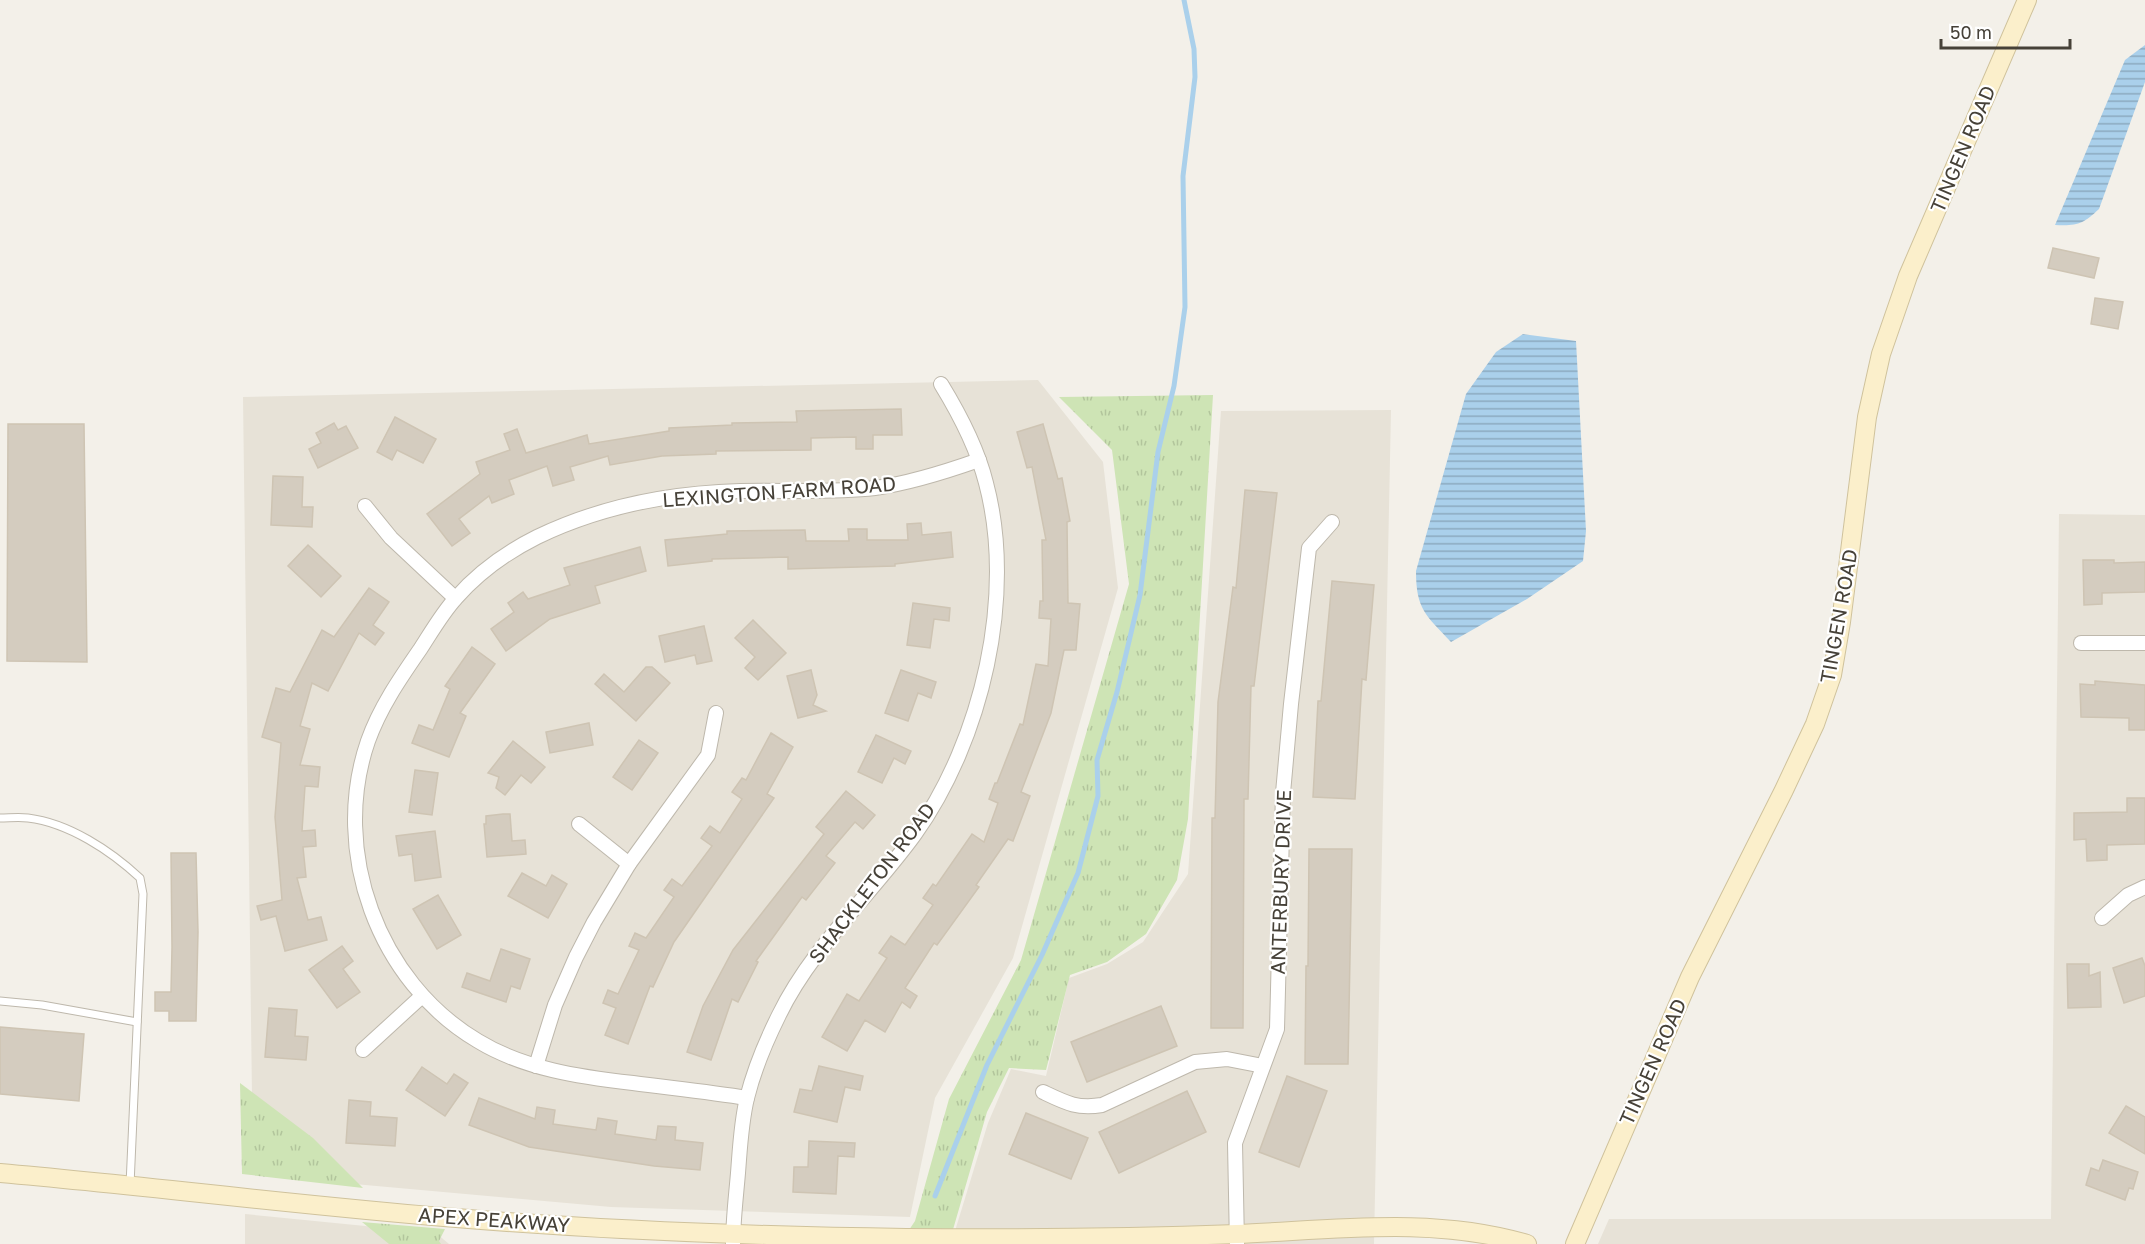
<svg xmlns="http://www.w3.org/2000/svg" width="2145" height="1244" font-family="'Golos Text',sans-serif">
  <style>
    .residential { fill: #e7e2d7 }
    .grass { fill: url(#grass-tufts) }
    .water { fill: url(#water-rules) }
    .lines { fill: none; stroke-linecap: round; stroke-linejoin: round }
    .stream { stroke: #aad0eb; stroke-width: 5 }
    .building { fill: #d4ccbf; stroke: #cec4b3; stroke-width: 1.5 }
    .lane-casing { stroke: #beb8ac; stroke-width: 9 }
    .street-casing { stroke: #beb8ac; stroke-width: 16 }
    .secondary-casing { stroke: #cfc29c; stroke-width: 20 }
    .lane { stroke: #fff; stroke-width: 7 }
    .street { stroke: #fff; stroke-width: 14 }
    .secondary { stroke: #fbefcb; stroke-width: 18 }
    .labels { text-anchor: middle; stroke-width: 4.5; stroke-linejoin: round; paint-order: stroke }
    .street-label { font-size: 20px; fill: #464138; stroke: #fff }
  </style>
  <defs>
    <pattern id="grass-tufts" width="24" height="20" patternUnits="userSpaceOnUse" patternTransform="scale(1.5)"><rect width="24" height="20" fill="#cee4b5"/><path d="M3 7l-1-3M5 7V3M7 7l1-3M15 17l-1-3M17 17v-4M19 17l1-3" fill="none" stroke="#b2c59c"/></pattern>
    <pattern id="water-rules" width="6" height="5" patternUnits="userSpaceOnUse" patternTransform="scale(1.5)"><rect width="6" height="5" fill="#aad0eb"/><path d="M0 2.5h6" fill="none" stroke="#8caabf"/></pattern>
  </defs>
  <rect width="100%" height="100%" fill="#f3f0e9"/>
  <g class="residential">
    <path d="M1038 380 1103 462 1118 588 1013 958 935 1098 910 1217 611 1207 253 1175 243 397Z"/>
    <path d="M1391 410 1374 1244H951L988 1123 1011 1069 1046 1076 1069 978 1107 964 1143 942 1188 874 1221 411Z"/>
    <path d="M2059 514 2145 515V1244H1598L1609 1219H2051Z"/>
    <path d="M245 1214 436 1233 449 1244H245Z"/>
  </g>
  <g class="grass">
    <path d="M1213 395 1188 819 1177 880 1146 934 1107 962 1070 975 1046 1070 1009 1068 987 1112 952 1233 909 1230 915 1221 949 1099 1021 960 1129 584 1112 450 1059 397Z"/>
    <path d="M240 1083 313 1138 363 1188 242 1174Z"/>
    <path d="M362 1222 445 1229 439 1241 441 1244H389Z"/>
  </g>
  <g class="water">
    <path d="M2145 45V82L2099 209C2083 224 2078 226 2055 225L2125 60Z"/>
    <path d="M1523 334 1576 341 1586 531 1583 561 1527 599 1451 642C1426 615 1416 610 1416 571L1466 394 1496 352Z"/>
  </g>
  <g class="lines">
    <path class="stream" d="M935 1196 987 1065 1042 955 1078 873 1098 796 1097 760 1117 692 1140 595 1158 452 1174 386 1185 307 1183 176 1195 77 1194 49 1184 0"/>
  </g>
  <g class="building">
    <path d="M2053 248 2099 258 2094 278 2048 268Z"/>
    <path d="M2095 298 2123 302 2118 329 2091 324Z"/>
    <path d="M901 409 902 435H873V449H856V437L811 438V450L716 451V454L662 456 610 465 608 456 570 467 574 480 553 486 547 466 509 480 514 494 492 503 489 496 459 519 470 533 452 546 427 514 480 474 476 462 510 450 504 434 517 429 526 453 587 435 589 444 669 431V428L732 425V423L797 422 796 411Z"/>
    <path d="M395 417 436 439 423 463 397 450 392 460 377 452Z"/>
    <path d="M334 423 338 430 346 426 358 448 318 468 309 449 321 443 316 433Z"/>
    <path d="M8 424H84L87 662 7 661Z"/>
    <path d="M1043 424 1058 479 1062 478 1070 521 1067 522 1068 603 1080 604 1076 650H1064L1051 713 1021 792 1030 796 1013 841 1008 839 976 885 979 887 937 945 934 943 905 988 917 996 910 1008 902 1002 885 1032 865 1020 847 1051 822 1037 847 994 859 1001 887 958 879 953 891 936 905 945 933 905 923 898 933 884 936 886 972 834 984 842 998 803 989 799 995 783H997L1020 724 1023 725 1036 664 1048 666 1051 619 1039 618 1040 601H1043L1042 540H1046L1032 467 1027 468 1017 432Z"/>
    <path d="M273 476 303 477 302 507H313L312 527 271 525Z"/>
    <path d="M1245 490 1277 493 1254 686H1251L1248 799H1244L1243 1028H1211L1212 818H1215L1218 702 1233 587 1236 588Z"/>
    <path d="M921 523 922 535 951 532 953 557 895 564V566L788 569V557L712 559V561L668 566 665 540 727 534V531L805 530 806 541H849L848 529H867V540H908L907 524Z"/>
    <path d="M308 545 341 576 321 597 288 566Z"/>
    <path d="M640 547 646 571 595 586 600 603 550 619 506 651 491 629 514 612 508 603 523 592 528 599 570 585 564 568Z"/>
    <path d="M2083 560H2114V563L2145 562V592L2102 593V604L2084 605Z"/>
    <path d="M1332 581 1374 585 1366 680 1362 679 1355 799 1313 797 1318 701H1321Z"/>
    <path d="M369 588 389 602 373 625 384 633 375 645 359 633 328 691 312 683 300 726 310 729 300 765 320 767 318 787 305 786 302 831 315 830 316 846 303 847 306 877 297 878 308 920 321 917 327 940 285 951 276 916 261 920 257 906 282 900 275 817 281 743 262 737 276 688 290 692 322 630 334 637Z"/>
    <path d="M913 603 950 608 949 621 934 619 930 648 907 645Z"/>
    <path d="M753 620 786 653 758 680 745 668 755 657 735 638Z"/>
    <path d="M704 626 712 661 697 664 695 655 665 662 659 636Z"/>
    <path d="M472 647 495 664 460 713 466 716 449 757 412 743 419 725 433 730 450 689 445 686Z"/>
    <path d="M646 667H652L670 683 636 721 595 684 604 674 624 692Z"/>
    <path d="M811 670 817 695 813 705 826 711 798 718 787 676Z"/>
    <path d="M901 670 936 682 931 698 918 693 908 721 885 713Z"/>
    <path d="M2095 681 2145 685V730H2129V718L2081 717 2080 684 2095 685Z"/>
    <path d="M589 723 593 745 550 753 546 732Z"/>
    <path d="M771 733 793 747 767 794 774 798 674 942 653 987 650 986 628 1044 605 1035 616 1008 603 1003 608 990 618 994 639 950 629 946 635 933 646 938 674 897 664 890 672 879 682 886 712 846 701 838 710 826 720 833 742 799 732 792 742 778 746 780Z"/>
    <path d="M876 735 911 751 905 764 894 758 882 783 858 772Z"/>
    <path d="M639 740 658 753 632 790 613 777Z"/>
    <path d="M513 741 545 767 531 783 521 775 505 795 496 788 499 777 488 773Z"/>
    <path d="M415 770 438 773 432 815 409 812Z"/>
    <path d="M846 791 875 815 863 829 855 822 826 856 835 863 806 900 802 897 756 961 758 962 738 1002 732 999 711 1060 687 1052 703 1006 733 950 824 834 816 827Z"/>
    <path d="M2127 798H2145V844L2107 845V860L2087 861 2086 839 2074 840V813L2127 812Z"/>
    <path d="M503 814H510L512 841 525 840 526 854 487 857 484 824H486V816Z"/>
    <path d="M435 831 441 877 415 881 412 854 399 856 396 836Z"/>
    <path d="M1309 849H1352L1348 1064H1305L1306 966H1308Z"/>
    <path d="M171 853H196L198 932 196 1021H169V1011H155V992H171L172 947Z"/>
    <path d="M522 873 546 886 552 875 567 884 548 918 508 896Z"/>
    <path d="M438 895 461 935 437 949 413 909Z"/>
    <path d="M342 946 353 961 343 969 360 992 337 1008 309 970Z"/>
    <path d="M501 949 530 959 520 989 511 986 506 1002 462 987 467 973 490 981Z"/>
    <path d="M2142 958 2145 966V996L2124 1003 2113 968Z"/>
    <path d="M2067 964H2089V976L2100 972 2101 1007 2068 1008Z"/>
    <path d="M1161 1006 1177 1046 1087 1082 1071 1042Z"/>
    <path d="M269 1008 297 1010 295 1036 308 1037 306 1060 265 1057Z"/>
    <path d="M0 1027 84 1034 79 1101 0 1094Z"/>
    <path d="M819 1066 863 1076 860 1090 845 1087 837 1122 794 1112 800 1089 812 1091Z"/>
    <path d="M422 1067 447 1084 454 1074 468 1083 445 1116 406 1090Z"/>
    <path d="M1287 1076 1327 1091 1299 1167 1259 1152Z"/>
    <path d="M1187 1091 1206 1132 1119 1173 1099 1132Z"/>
    <path d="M479 1098 535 1119 537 1107 555 1110 553 1124 596 1130 598 1118 617 1121 615 1134 656 1140 658 1126 676 1127 675 1140 703 1143 700 1170 654 1166 529 1147 469 1125Z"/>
    <path d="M349 1100 371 1102 370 1116 397 1118 395 1146 346 1143Z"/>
    <path d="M2126 1106 2145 1117V1154L2109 1133Z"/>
    <path d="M1026 1113 1088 1138 1071 1179 1009 1154Z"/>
    <path d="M809 1141 855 1143 854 1157 838 1156 836 1194 793 1192 794 1167H808Z"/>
    <path d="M2103 1160 2138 1172 2133 1189 2129 1188 2125 1200 2086 1185 2091 1168 2099 1171Z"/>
  </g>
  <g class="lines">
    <g class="lane-casing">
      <g id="lane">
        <path d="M0 818C9 818 19 817 28 818 69 823 111 851 140 878L143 894 130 1185"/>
        <path d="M0 1001 42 1005 137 1022"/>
      </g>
    </g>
    <g class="street-casing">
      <g id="street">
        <path d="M365 506 391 538 455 598"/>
        <path d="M2081 643H2145"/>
        <path d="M579 824 629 864"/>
        <path d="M2102 918 2128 895 2145 887"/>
        <path d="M363 1050 422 996"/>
        <path d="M536 1066 555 1005 576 957 594 922 629 864 708 755 716 713"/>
        <path d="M1043 1092C1066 1103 1077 1109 1102 1105L1195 1062 1227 1059 1263 1066"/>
        <path d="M747 1098C709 1092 671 1088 633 1083 580 1077 524 1069 478 1041 378 982 330 851 368 741 380 707 401 677 421 648 432 631 443 612 456 598 478 573 507 552 537 537 599 507 671 493 740 491 784 490 831 493 875 488 911 483 945 472 979 460"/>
        <path d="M733 1244C733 1220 736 1197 738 1173 740 1148 741 1123 747 1098 754 1070 766 1041 779 1015 812 947 871 895 915 834 982 740 1016 595 986 483 977 447 960 415 941 384"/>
        <path d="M1237 1244 1235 1143 1277 1029 1283 793 1291 704 1309 548 1332 522"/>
      </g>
    </g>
    <g class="secondary-casing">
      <g id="secondary">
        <path d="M0 1173C148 1186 296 1205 444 1217 597 1230 752 1236 906 1238 1016 1239 1126 1238 1237 1234 1333 1230 1433 1216 1527 1244"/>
        <path d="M1575 1244 1690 977 1784 790 1815 724 1832 675 1841 622 1867 417 1881 354 1908 276 2027 0"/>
      </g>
    </g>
    <use href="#lane" class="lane"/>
    <use href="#street" class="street"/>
    <use href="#secondary" class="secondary"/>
  </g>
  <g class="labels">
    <g class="street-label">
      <text transform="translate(1963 149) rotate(-67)" y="7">TINGEN ROAD</text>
      <text transform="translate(779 492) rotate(-4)" y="7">LEXINGTON FARM ROAD</text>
      <text transform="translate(1839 616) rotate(-80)" y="7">TINGEN ROAD</text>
      <text transform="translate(1281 882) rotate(-88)" y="7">ANTERBURY DRIVE</text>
      <text transform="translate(872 883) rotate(-53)" y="7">SHACKLETON ROAD</text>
      <text transform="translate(1653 1062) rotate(-66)" y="7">TINGEN ROAD</text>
      <text transform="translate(494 1220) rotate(4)" y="7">APEX PEAKWAY</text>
    </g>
  </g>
  <path d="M1941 39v9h129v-9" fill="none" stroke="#464138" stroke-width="3"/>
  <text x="1950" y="39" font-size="18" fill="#464138" stroke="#ffffff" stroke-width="4.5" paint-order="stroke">50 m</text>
</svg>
